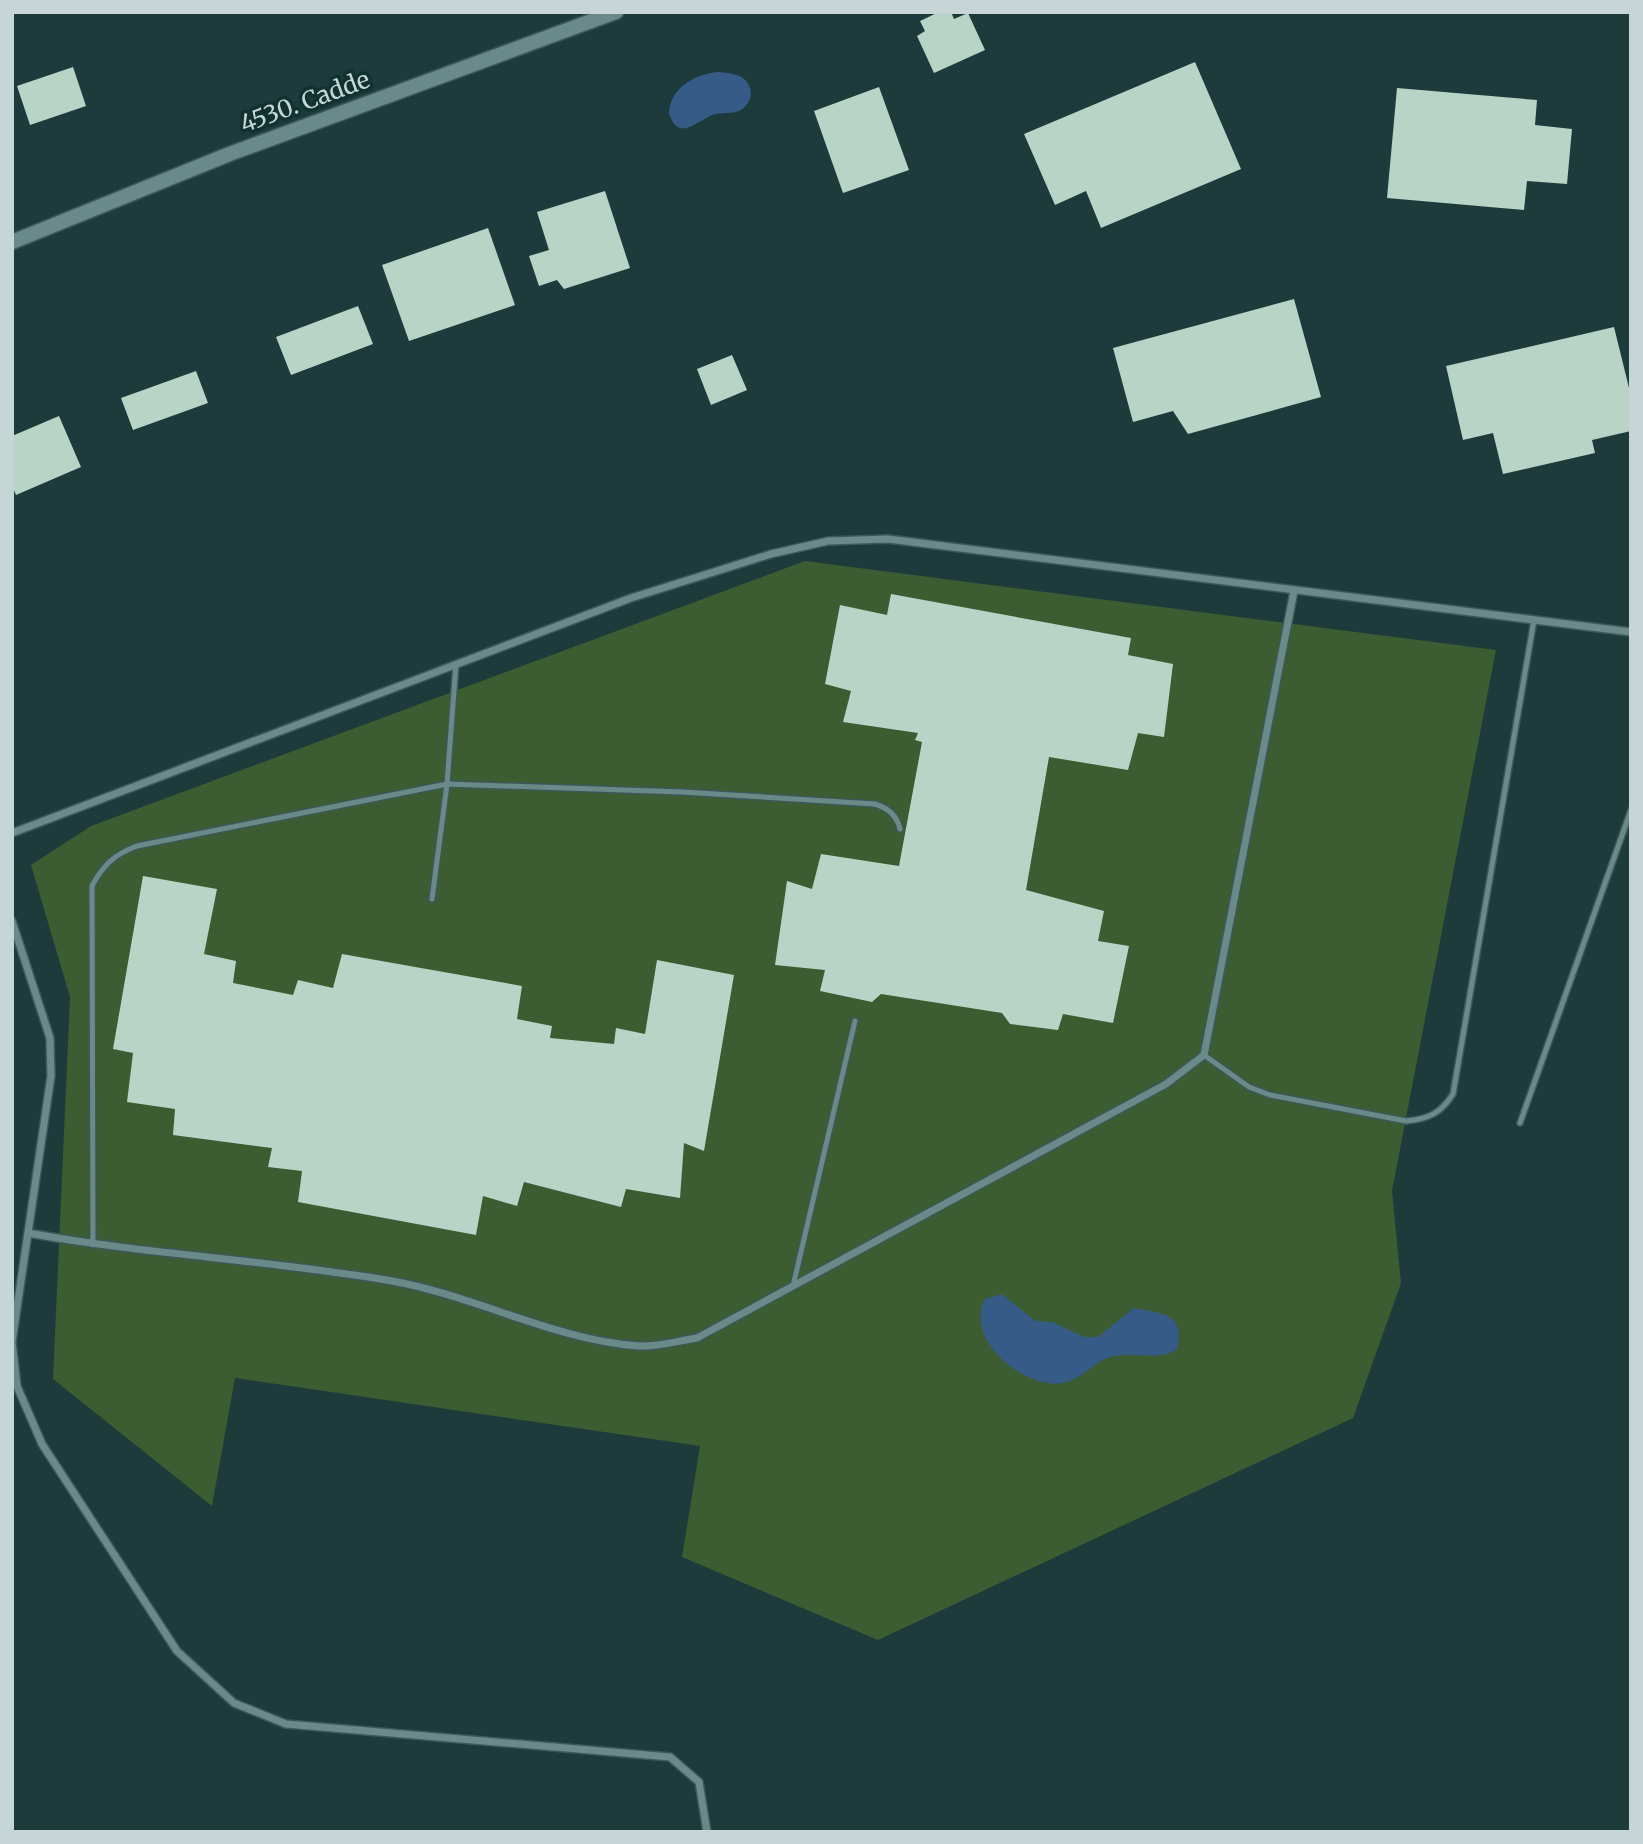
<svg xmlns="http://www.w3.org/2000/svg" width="1643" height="1844" font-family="Merriweather,serif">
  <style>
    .green { fill: #3c5c31 }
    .water { fill: #365b87 }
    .building { fill: #b7d4c7 }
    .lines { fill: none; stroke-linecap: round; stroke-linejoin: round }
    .lane-casing { stroke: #3e5858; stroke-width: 8 }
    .street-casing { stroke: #3e5858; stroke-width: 10 }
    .secondary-casing { stroke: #3e5858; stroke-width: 17 }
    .lane { stroke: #6a8a8a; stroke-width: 5 }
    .street { stroke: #6a8a8a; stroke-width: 7 }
    .secondary { stroke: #6a8a8a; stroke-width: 14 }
    .labels { text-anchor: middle; stroke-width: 7; stroke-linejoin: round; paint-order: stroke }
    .street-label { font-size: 24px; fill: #c6d6d6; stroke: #123131 }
  </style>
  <rect width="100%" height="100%" fill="#1d3b3b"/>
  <path class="green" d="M805 561 1496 650 1392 1191 1401 1283 1353 1418 878 1640 682 1557 700 1446 235 1378 212 1506 53 1379 70 997 31 865 91 826Z"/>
  <g class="water">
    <path d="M718 72C726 73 737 73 744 79 755 88 752 105 739 111 731 114 721 112 712 115 697 121 678 143 669 113 670 88 695 74 718 72Z"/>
    <path d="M1002 1294 1035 1321 1052 1322 1084 1337H1098L1134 1308C1163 1314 1185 1312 1177 1349 1161 1361 1135 1352 1114 1356 1094 1360 1083 1380 1062 1383 1024 1390 963 1338 985 1299Z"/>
  </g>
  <g class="building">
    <path d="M939 12H951L954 19 968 13 985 50 934 73 917 36 925 31 920 21Z"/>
    <path d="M1195 62 1241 169 1101 228 1086 191 1055 205 1024 134Z"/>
    <path d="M73 67 86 106 30 125 17 86Z"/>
    <path d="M879 87 909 170 843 193 814 111Z"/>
    <path d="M1397 88 1537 100 1535 125 1572 129 1567 184 1527 181 1524 210 1387 198Z"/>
    <path d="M605 191 630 268 564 289 557 280 539 286 529 256 549 250 537 212Z"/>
    <path d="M488 228 515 305 409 341 382 265Z"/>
    <path d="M1294 299 1321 397 1188 434 1173 411 1133 422 1113 348Z"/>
    <path d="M358 306 373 344 291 375 276 337Z"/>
    <path d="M1614 327 1631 396V431L1592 440 1595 453 1503 474 1493 433 1463 440 1446 366Z"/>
    <path d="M732 355 747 390 711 405 697 369Z"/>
    <path d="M196 371 208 403 133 430 121 398Z"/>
    <path d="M59 416 81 467 16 495 12 486V436Z"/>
    <path d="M891 594 1131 638 1128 655 1173 664 1164 737 1138 733 1128 770 1049 757 1026 890 1104 911 1098 941 1129 946 1113 1023 1063 1014 1058 1030 1010 1024 1002 1013 881 994 872 1002 820 991 825 970 775 965 787 881 812 889 821 854 899 866 922 742 915 740 918 733 843 722 851 691 825 684 840 605 887 615Z"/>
    <path d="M143 876 217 889 204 954 236 961 233 983 293 995 298 980 333 988 342 954 522 986 517 1019 552 1026 550 1038 614 1044 616 1028 645 1034 657 960 734 975 704 1151 684 1143 680 1198 626 1189 621 1207 524 1182 517 1206 483 1196 476 1235 298 1202 302 1171 268 1167 272 1148 173 1135 175 1109 127 1102 133 1053 113 1049Z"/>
  </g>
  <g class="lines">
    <g class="lane-casing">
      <g id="lane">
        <path d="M432 899 447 784 456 664"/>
        <path d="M1204 1055 1249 1087 1270 1095 1406 1121C1429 1119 1441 1113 1453 1094L1534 620"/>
        <path d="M1520 1123 1631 810"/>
        <path d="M93 1245 92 886C103 865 115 854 137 846L447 784 683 792 875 804C888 808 897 815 900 829"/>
        <path d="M793 1286 855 1021"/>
      </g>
    </g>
    <g class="street-casing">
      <g id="street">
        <path d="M12 833 631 598 771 554 828 541 888 539 1631 632"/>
        <path d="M12 921 50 1038 51 1076 12 1342 17 1386 42 1444 177 1651 234 1703 286 1724 670 1757 699 1782 707 1832"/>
        <path d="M28 1233C149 1255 272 1260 392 1281 476 1296 554 1340 639 1346 657 1347 678 1341 697 1338L1166 1084 1204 1055 1294 591"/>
      </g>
    </g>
    <g class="secondary-casing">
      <path id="secondary" d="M12 242 232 153 616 12"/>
    </g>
    <use href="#lane" class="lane"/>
    <use href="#street" class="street"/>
    <use href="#secondary" class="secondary"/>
  </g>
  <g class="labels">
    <g class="street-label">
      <text transform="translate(305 102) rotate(-20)" y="8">4530. Cadde</text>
    </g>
  </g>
  <rect width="1643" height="1844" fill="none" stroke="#c6d6d6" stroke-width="28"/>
</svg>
